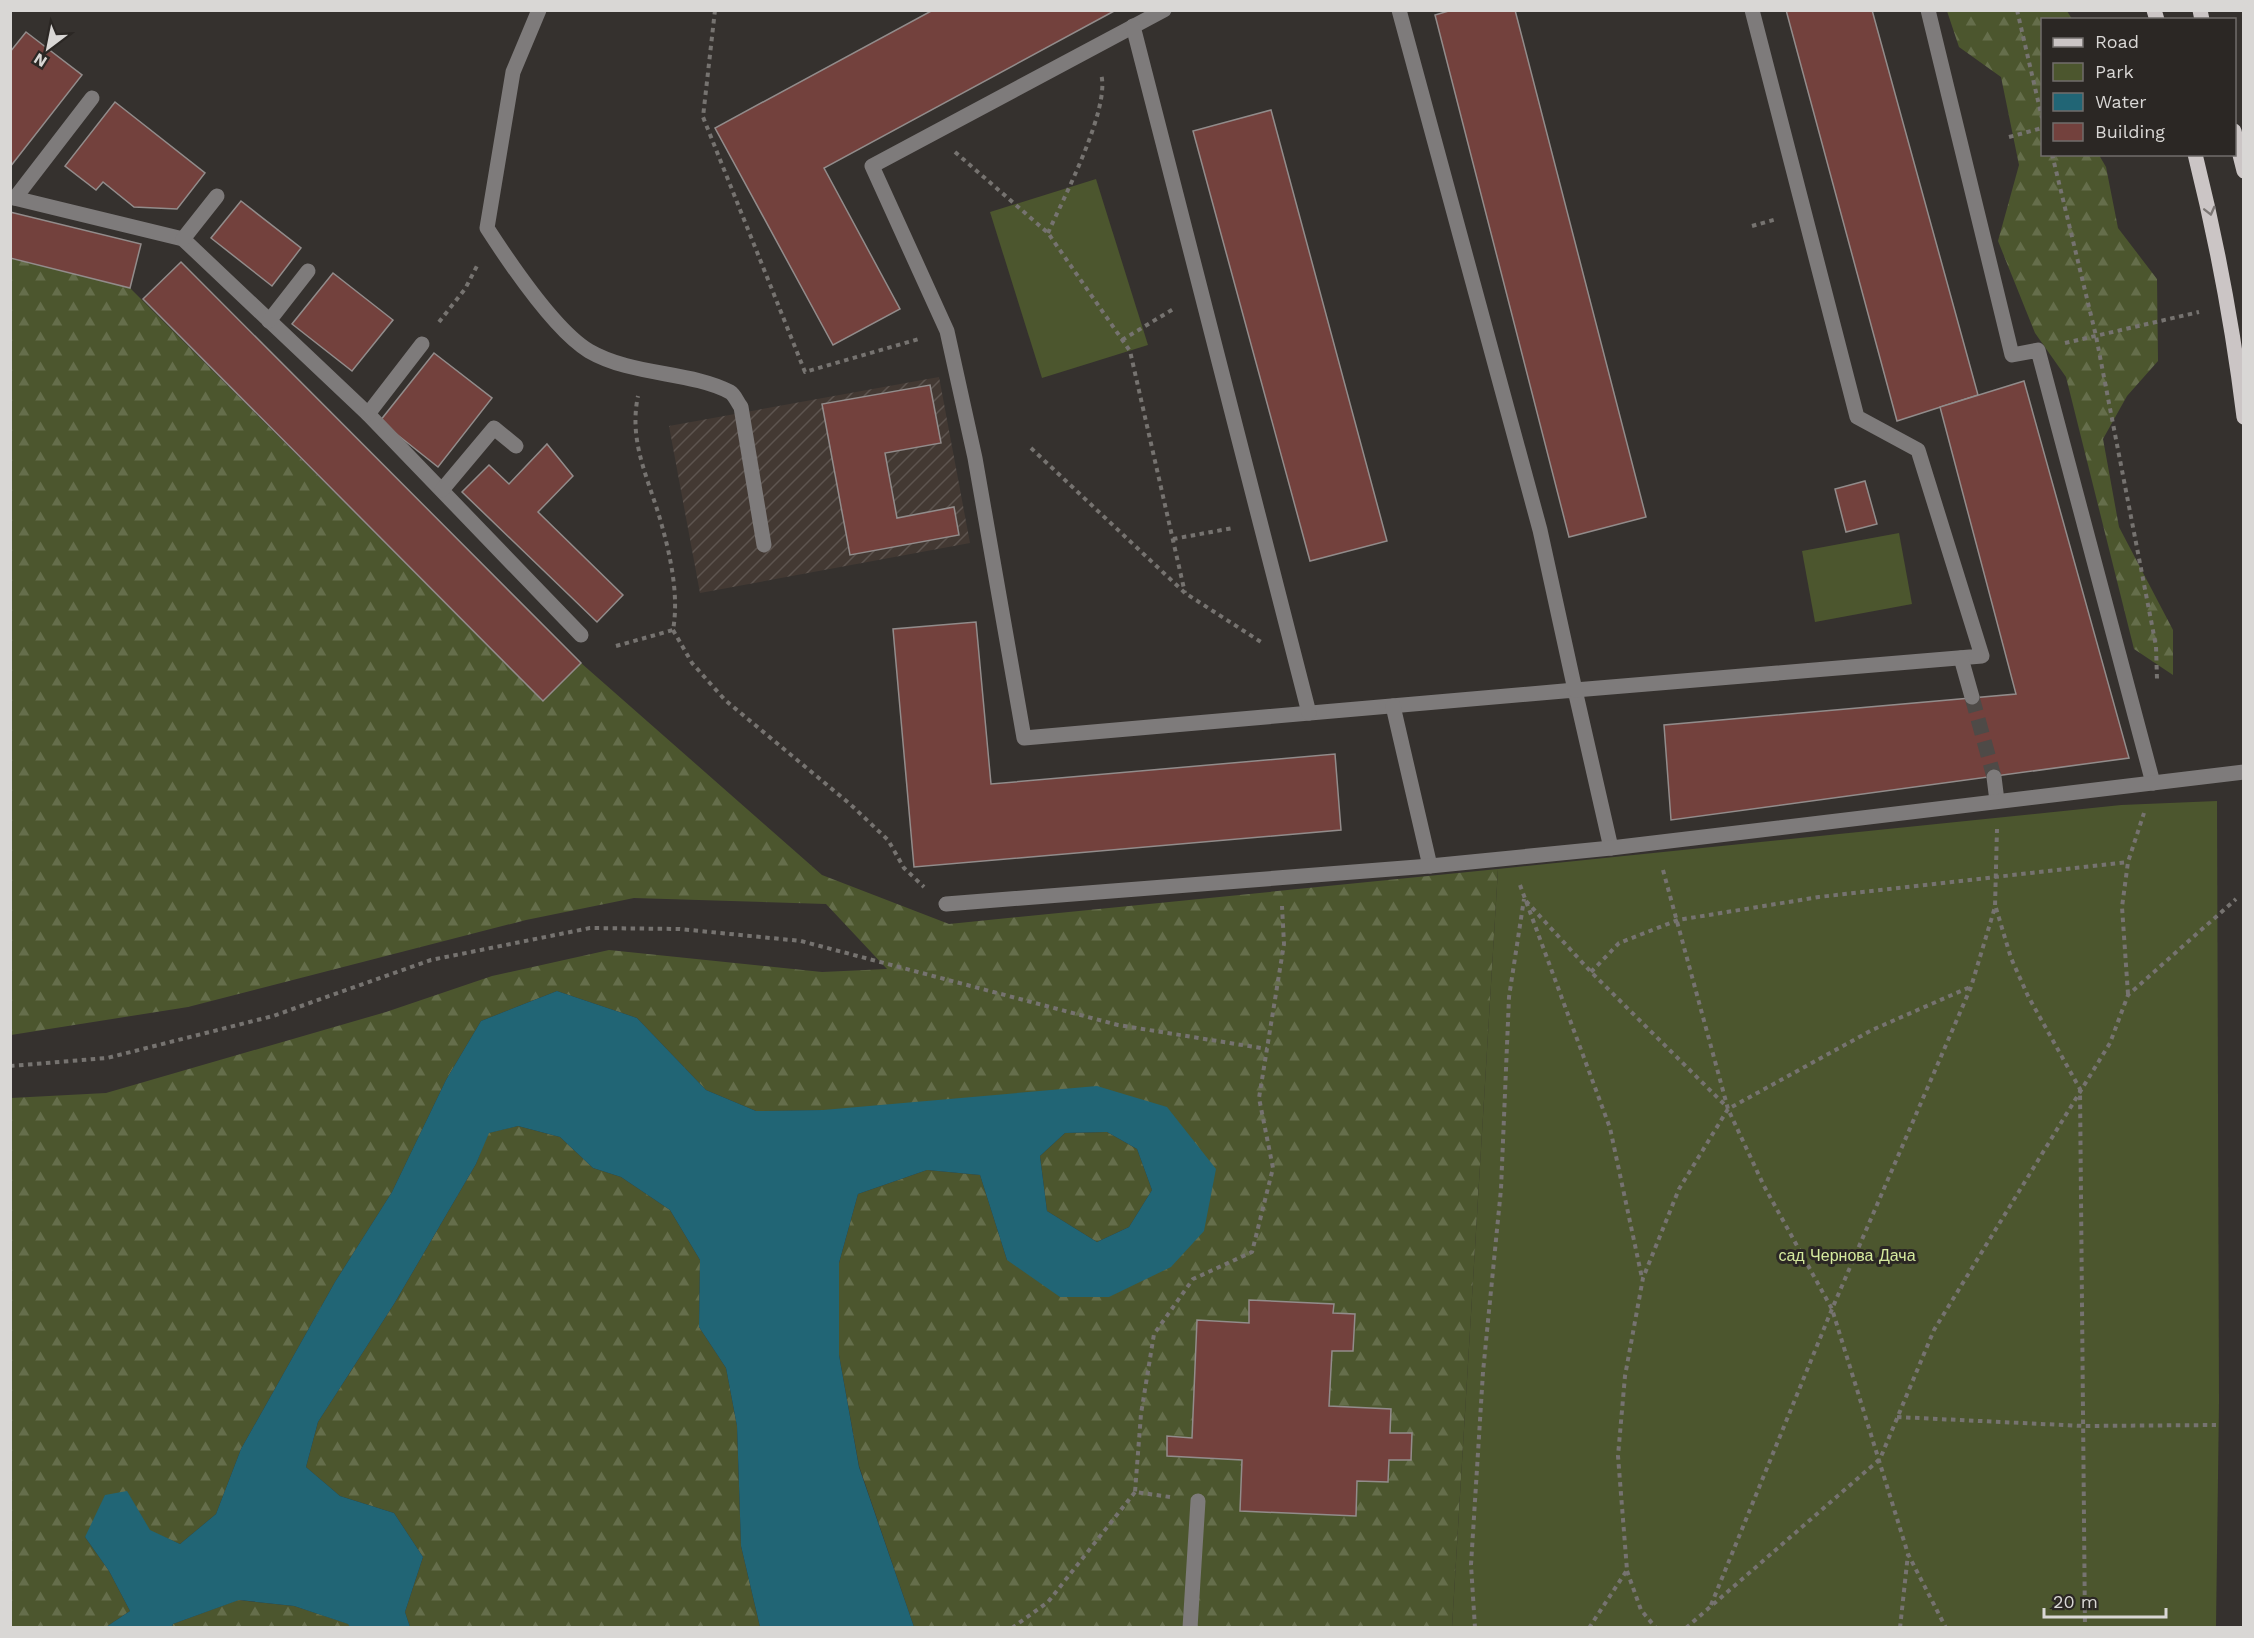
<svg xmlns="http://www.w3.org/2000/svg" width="2254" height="1638" font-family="'Work Sans',sans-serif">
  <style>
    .industrial { fill: url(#industrial-furrows) }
    .forest { fill: url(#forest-firs) }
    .park { fill: #4c562e }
    .water { fill: #216575; fill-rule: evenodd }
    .building { fill: #73413d; stroke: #928c8b; stroke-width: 1.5 }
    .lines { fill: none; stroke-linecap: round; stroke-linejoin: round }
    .minor-tunnel { stroke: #4e4a47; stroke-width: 15; stroke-dasharray: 15 8; stroke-linecap: butt }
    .path { stroke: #767370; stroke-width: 4; stroke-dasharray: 4.5 4.5; stroke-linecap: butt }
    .minor { stroke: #7e7b7b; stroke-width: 15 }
    .major { stroke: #cbc5c5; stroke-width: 15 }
    .oneway { stroke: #7b7674 }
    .labels { text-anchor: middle; stroke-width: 6; stroke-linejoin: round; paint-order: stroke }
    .park-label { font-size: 16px; fill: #d5ea9e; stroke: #2b2724 }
  </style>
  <defs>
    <pattern id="industrial-furrows" width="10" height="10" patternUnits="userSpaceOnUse" patternTransform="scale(1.5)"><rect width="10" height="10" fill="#433933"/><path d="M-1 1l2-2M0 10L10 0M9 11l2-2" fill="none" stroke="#5e5550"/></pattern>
    <pattern id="forest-firs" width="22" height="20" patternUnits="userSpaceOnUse" patternTransform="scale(1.5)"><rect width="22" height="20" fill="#4c562e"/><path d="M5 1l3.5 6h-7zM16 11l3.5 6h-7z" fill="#656e4b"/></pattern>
  </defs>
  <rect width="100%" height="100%" fill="#35312e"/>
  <path class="industrial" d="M939 377 970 543 700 593 669 426Z"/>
  <g class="forest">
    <path d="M1947 11H2067L2072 19 2042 20V154L2099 155 2106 167 2118 228 2157 279 2158 361 2127 396 2103 439 2119 527 2173 630V675L2134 649 2066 377 2035 333 1998 241 2019 165 2001 77 1959 47Z"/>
    <path d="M11 258 130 288 543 701 581 663 822 875 949 924 1498 869 1452 1627H914L859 1466 839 1355V1263L858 1194 927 1170 980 1175 1007 1260 1171 1267 1167 1107 756 1111 706 1090 637 1018 557 991 481 1021 446 1080 392 1192 335 1282 241 1449 216 1514 180 1544 150 1531 127 1492 85 1537 109 1571 130 1611 106 1627H11V1098L106 1093 386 1012 492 976 609 950 822 972 887 969 826 904 634 898 526 920 188 1007 11 1035Z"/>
    <path d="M518 1126 560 1137 593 1168 621 1177 670 1210 700 1260 699 1327 726 1368 737 1426 741 1546 760 1627H410L405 1612 423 1557 394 1513 340 1496 306 1467 318 1422 394 1304 476 1164 488 1133Z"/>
    <path d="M1107 1132 1137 1149 1152 1190 1129 1227 1097 1242 1047 1211 1040 1156 1065 1133Z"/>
    <path d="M238 1600 294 1606 349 1624 350 1627 172 1628 173 1624Z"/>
  </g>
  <g class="park">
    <path d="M1096 179 1148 345 1042 378 990 212Z"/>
    <path d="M1899 533 1912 604 1815 622 1802 551Z"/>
    <path d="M2217 801 2219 1402 2216 1627H1452L1498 869 2121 805Z"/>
  </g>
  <path class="water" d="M557 991 637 1018 706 1090 756 1111 823 1110 1097 1086 1167 1107 1216 1169 1204 1231 1171 1267 1109 1297H1060L1007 1260 980 1175 927 1170 858 1194 839 1263V1355L859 1467 914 1627H760L741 1546 737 1426 726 1368 699 1327 700 1260 670 1210 621 1177 593 1168 560 1137 518 1126 489 1133 476 1164 394 1304 318 1422 306 1467 340 1496 394 1513 423 1557 405 1612 410 1627H350L348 1624 294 1606 239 1600 173 1624 172 1627H106L130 1611 109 1571 85 1537 105 1495 127 1491 150 1530 180 1544 216 1514 241 1449 335 1282 392 1192 446 1080 481 1021ZM1107 1132 1137 1149 1152 1190 1129 1227 1097 1242 1047 1211 1040 1156 1065 1133Z"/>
  <g class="building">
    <path d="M933 10H1116L824 168 900 309 833 345 715 128Z"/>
    <path d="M1452 10H1515L1646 517 1569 537 1435 15Z"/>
    <path d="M1786 10H1872L1978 395 1897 421Z"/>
    <path d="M26 32 82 75 10 167V52Z"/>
    <path d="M115 102 205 173 177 209 134 207 103 182 96 190 65 166Z"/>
    <path d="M1271 110 1387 541 1310 561 1193 131Z"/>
    <path d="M241 201 301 248 272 286 211 238Z"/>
    <path d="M10 212 141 244 130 288 10 258Z"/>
    <path d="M181 262 581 663 543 701 143 299Z"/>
    <path d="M333 273 393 320 352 371 292 324Z"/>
    <path d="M434 353 492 398 438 467 380 421Z"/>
    <path d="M2024 381 2129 758 1671 820 1664 725 2016 694 1940 407Z"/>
    <path d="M930 385 941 443 885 453 897 518 954 507 959 535 850 555 822 404Z"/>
    <path d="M547 444 573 476 538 512 623 595 597 622 462 492 489 465 509 484Z"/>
    <path d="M1865 481 1877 524 1846 532 1835 489Z"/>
    <path d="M976 622 991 784 1335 754 1341 830 914 867 893 629Z"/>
    <path d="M1249 1300 1334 1304 1333 1313 1355 1314 1353 1351H1332L1329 1406 1391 1409 1390 1433H1412L1411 1460H1389L1388 1482 1357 1481 1356 1516 1240 1511 1242 1460 1167 1456V1436L1192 1438 1197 1320 1249 1323Z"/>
  </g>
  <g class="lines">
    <path class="minor-tunnel" d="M1972 697 1994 777"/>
    <g class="path">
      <path d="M715 10 703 117 805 372 919 339"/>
      <path d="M2017 10 2042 118"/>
      <path d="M2009 137 2042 128"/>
      <path d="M955 152 1048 233 1130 351 1185 593"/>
      <path d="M2052 154 2096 336 2156 646 2157 679"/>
      <path d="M1752 226 1777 219"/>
      <path d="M1048 233C1063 199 1111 108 1101 74"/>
      <path d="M439 322 465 289 478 264"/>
      <path d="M1122 340 1175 308"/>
      <path d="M2065 343 2199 312"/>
      <path d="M1031 448 1185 593 1261 642"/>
      <path d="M1173 539 1233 528"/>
      <path d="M673 630 692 663 725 700 850 804 888 840 904 868 924 887"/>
      <path d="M616 646 673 630C679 597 671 558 662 526 650 481 628 444 638 396"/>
      <path d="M1663 870 1728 1109 1764 1186 1832 1309 1908 1554 1946 1628"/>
      <path d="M1520 885 1610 1128 1642 1278"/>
      <path d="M1526 901 1591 972 1728 1108"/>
      <path d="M1996 908 2011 958 2028 996 2080 1089 2085 1628"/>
      <path d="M1591 972 1619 943 1678 920 1819 897 2128 862"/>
      <path d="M2128 994 2122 907 2128 862 2144 813"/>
      <path d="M10 1066 107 1058 273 1016 431 960 590 928 680 929 801 941 1118 1025 1267 1049"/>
      <path d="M1897 1417 2084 1426 2216 1425"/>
      <path d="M1170 1497 1135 1492 1141 1414 1154 1334 1193 1279 1252 1252 1273 1168 1259 1098 1284 944 1282 906"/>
      <path d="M1627 1571 1641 1610 1656 1628"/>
      <path d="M1711 1605 1832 1309 1971 987 1995 907 1997 829"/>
      <path d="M1012 1628 1048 1602 1135 1492"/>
      <path d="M1475 1628 1471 1565 1483 1372 1501 1189 1509 997 1524 899"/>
      <path d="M1589 1628 1627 1570 1618 1456 1625 1376 1643 1278 1679 1189 1728 1109 1872 1030 1970 987"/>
      <path d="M1686 1628 1880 1459 1934 1330 2110 1043 2128 995 2236 899"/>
      <path d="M1900 1628 1908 1554"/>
    </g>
    <g class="minor">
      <path d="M539 10 513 72 487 228C509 262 554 330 589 351 632 376 690 371 730 392 735 395 737 402 741 407L764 545"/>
      <path d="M1164 10 872 166 947 331 975 458 1024 738 1575 690 1611 848"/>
      <path d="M1399 10 1540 530 1575 690 1982 656 1918 450 1857 417 1752 10"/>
      <path d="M1928 10 2012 355 2038 350 2153 783"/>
      <path d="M1133 26 1309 713"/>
      <path d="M10 197 183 239 368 414 581 635"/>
      <path d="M15 198 92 98"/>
      <path d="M183 239 217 196"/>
      <path d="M269 321 308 271"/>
      <path d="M368 414 422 344"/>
      <path d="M442 490 494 428 516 446"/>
      <path d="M1961 658 1972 697"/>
      <path d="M1393 706 1430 866"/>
      <path d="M1994 777 1997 801"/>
      <path d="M946 904 1430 866 1611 848 2244 772"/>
      <path d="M1190 1628 1198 1501"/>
    </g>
    <g class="major">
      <path d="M2154 10 2157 20"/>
      <path d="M2200 10 2202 20"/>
      <path d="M2234 131 2244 171"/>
      <path d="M2195 154C2217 242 2233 328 2244 417"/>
    </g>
  </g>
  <defs><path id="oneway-chevron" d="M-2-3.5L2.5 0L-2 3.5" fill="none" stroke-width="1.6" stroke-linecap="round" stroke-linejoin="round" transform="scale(1.5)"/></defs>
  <use class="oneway" href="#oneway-chevron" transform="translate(2210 211) rotate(76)"/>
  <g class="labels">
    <g class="park-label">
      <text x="1847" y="1261">сад Чернова Дача</text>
    </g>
  </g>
  <rect width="2254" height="1638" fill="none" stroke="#d9d7d5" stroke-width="24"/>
  <rect x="2041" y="18" width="195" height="138" fill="#2b2724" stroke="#716d6b" stroke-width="1.5"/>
  <rect x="2053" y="38" width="30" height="9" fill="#cbc5c5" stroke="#716d6b" stroke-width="1.5"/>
  <text x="2095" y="48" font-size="18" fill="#d9d7d5">Road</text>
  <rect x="2053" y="63" width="30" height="18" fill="#4c562e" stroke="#716d6b" stroke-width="1.5"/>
  <text x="2095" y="78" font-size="18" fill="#d9d7d5">Park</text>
  <rect x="2053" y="93" width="30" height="18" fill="#216575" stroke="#716d6b" stroke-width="1.5"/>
  <text x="2095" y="108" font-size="18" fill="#d9d7d5">Water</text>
  <rect x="2053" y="123" width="30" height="18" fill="#73413d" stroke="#716d6b" stroke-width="1.5"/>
  <text x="2095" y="138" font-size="18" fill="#d9d7d5">Building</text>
  <g transform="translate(48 48) rotate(212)" stroke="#2b2724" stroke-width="4.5" paint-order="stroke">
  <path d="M0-4.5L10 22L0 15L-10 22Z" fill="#d9d7d5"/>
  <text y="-9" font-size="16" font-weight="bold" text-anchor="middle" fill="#d9d7d5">N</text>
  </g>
  <path d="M2044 1608v9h122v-9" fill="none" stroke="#d9d7d5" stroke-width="3"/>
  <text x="2053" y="1608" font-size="18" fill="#d9d7d5" stroke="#2b2724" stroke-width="4.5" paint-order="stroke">20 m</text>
</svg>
